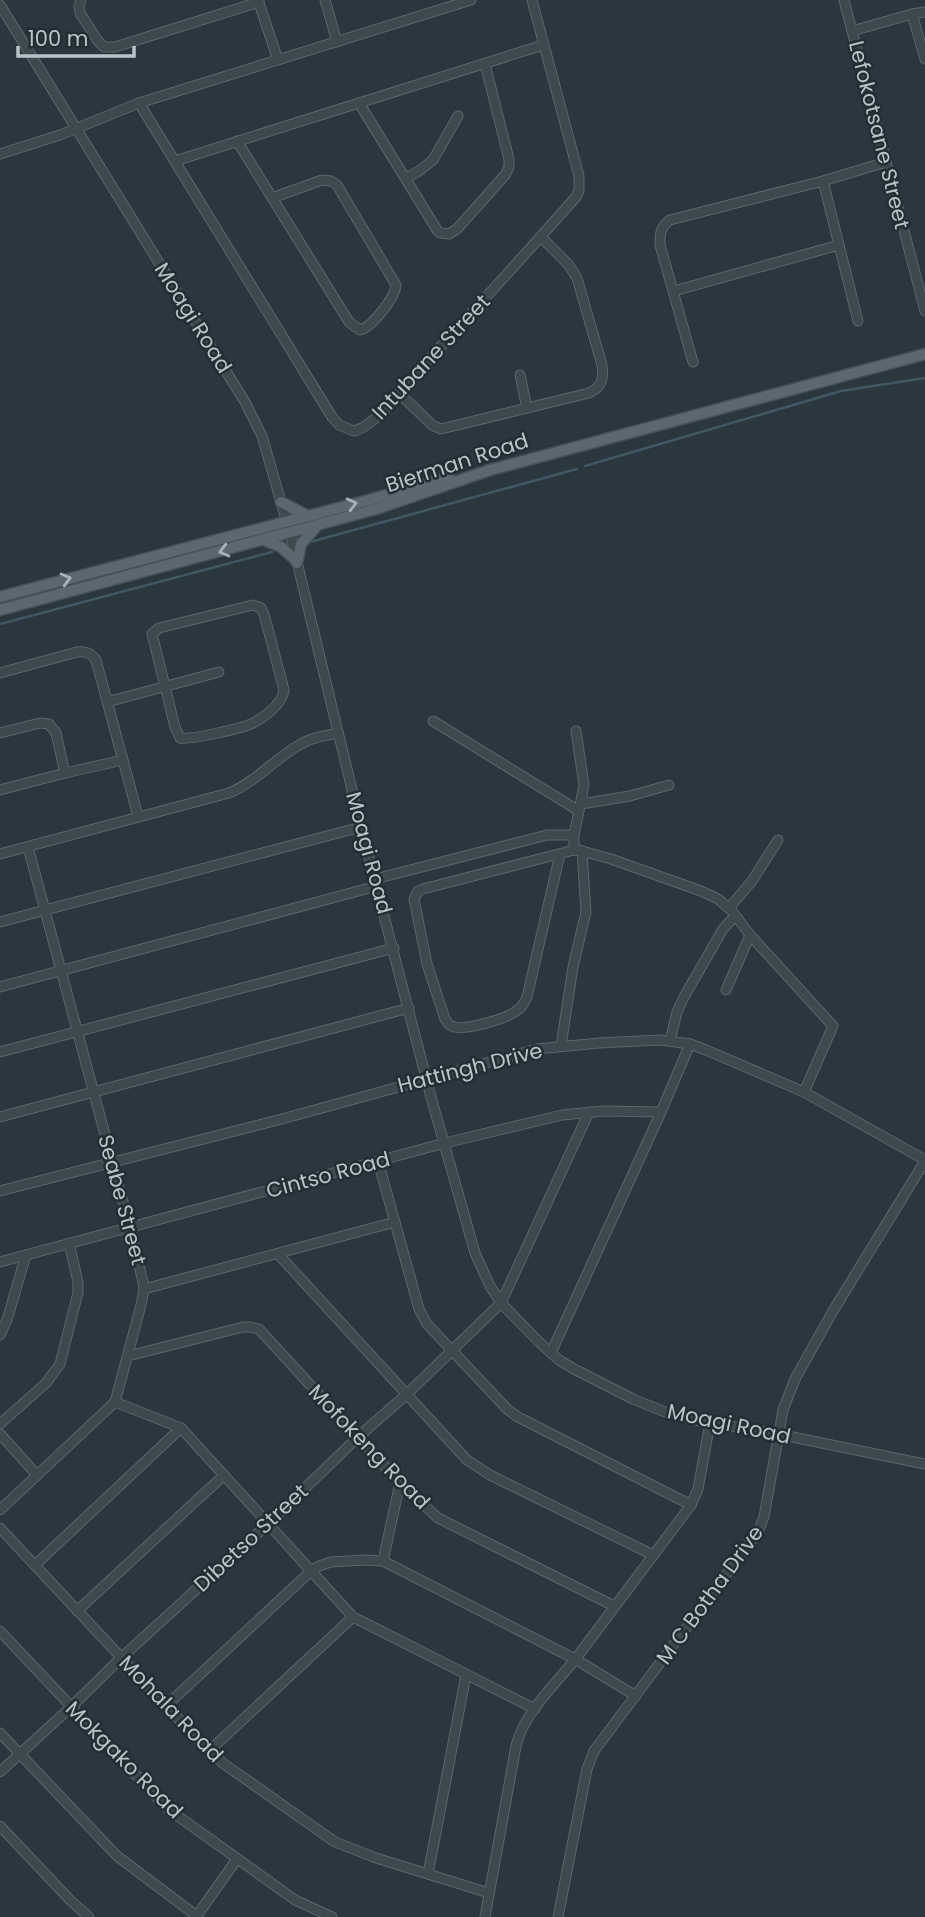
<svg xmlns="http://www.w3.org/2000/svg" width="925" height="1917" font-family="Poppins,sans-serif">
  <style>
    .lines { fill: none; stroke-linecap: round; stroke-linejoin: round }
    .stream { stroke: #405764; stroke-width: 2.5 }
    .minor-casing { stroke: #5b666c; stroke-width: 11 }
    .major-casing { stroke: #475258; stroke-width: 13 }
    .minor { stroke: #3e494f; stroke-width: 9 }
    .major { stroke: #5c686f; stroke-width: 10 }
    .oneway { stroke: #a7b1b7 }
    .labels { text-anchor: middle; stroke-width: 5; stroke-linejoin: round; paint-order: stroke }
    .street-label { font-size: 21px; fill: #bac3c9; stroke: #222e34 }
  </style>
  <rect width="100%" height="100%" fill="#2a373f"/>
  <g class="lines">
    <g class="stream">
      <path d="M585 466 841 391 925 378"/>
      <path d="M310 542 577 469"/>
      <path d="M0 624 272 552"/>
    </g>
    <g class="minor-casing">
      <g id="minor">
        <path d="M81 0 79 6 80 13 98 41 104 47H115L259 2"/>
        <path d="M258 0 278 60"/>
        <path d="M325 0 337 42"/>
        <path d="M844 0 925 311"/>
        <path d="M0 5 245 402 262 436 290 533 361 827 431 1097 475 1253 490 1286 501 1303 539 1342 559 1360 574 1369 633 1399 670 1414 699 1421 778 1434 925 1464"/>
        <path d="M912 14 925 59"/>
        <path d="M852 31 912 14 925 12"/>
        <path d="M139 103 332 417 339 425 354 431C378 425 414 377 431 357 480 304 528 251 576 197L579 191V176L532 0"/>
        <path d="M359 103 437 230 440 233 449 234 457 229 505 175 509 167V159L485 64"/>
        <path d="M237 141 349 322 360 330C372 327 395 298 396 285L337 185 331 181 322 180 272 198"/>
        <path d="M0 154 60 135 139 103 471 0"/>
        <path d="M175 161 543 45"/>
        <path d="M406 178 419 171 433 160 458 116"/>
        <path d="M823 181 858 321"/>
        <path d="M674 291 839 245"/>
        <path d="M693 362 660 245C660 234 660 227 670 220L823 181 886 162"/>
        <path d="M520 375 527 408"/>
        <path d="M399 393 432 425 441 429 589 393C602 387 604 379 602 365L577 278 568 264 541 237"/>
        <path d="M253 605 261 608 264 614 284 690C282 704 267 715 255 722 245 728 191 740 180 738L175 727 152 634 159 628Z"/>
        <path d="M0 673 77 652C86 651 91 653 96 660L138 816"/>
        <path d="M107 702 219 672"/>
        <path d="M433 721 579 811"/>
        <path d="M0 733 40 723 49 724 56 733 65 773"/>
        <path d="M0 790 65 773 123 760"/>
        <path d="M581 804 630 796 669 785"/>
        <path d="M574 850V835L584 785 576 731"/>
        <path d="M582 851 611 859 701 891 718 899 732 911 750 935 833 1026 804 1092"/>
        <path d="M0 854 229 793C256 782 275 758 301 744 312 737 325 736 338 733"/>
        <path d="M560 854 527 997C524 1003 522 1008 516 1011 506 1019 467 1030 454 1027 448 1025 449 1024 445 1019L427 964 414 899 418 891 423 889 574 850 582 851 586 912 573 967 561 1046"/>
        <path d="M375 879 547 835H574"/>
        <path d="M729 908 752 881 778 840"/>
        <path d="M0 922 361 827"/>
        <path d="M0 987 377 886"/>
        <path d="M726 990 750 935"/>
        <path d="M670 1041 677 1012 684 997 723 929 735 916"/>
        <path d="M0 1052 394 948"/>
        <path d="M0 1117 409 1008"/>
        <path d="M378 1161 419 1309 427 1324 508 1410 518 1417 691 1505"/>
        <path d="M0 1191 282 1119 537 1049 599 1043 660 1040 690 1044 706 1050 804 1092 925 1160"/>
        <path d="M278 1254 467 1460 490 1475 653 1555"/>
        <path d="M0 1262 445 1143 562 1115 604 1111 661 1112"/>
        <path d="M144 1289 395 1222"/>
        <path d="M0 1335 7 1320 26 1255"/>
        <path d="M551 1353 661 1112 690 1044"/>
        <path d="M128 1356 243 1327H250L259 1329 400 1483 438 1518 614 1606"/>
        <path d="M115 1402 181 1428 353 1617 535 1709"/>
        <path d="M0 1424 46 1383 60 1364 78 1293V1282L69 1243"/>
        <path d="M0 1434 37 1475"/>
        <path d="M0 1510 115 1402 141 1305 144 1289 143 1282 130 1228 28 847"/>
        <path d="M0 1528 191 1732 209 1751 224 1764 335 1842 376 1858 489 1893"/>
        <path d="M383 1561 400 1483"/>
        <path d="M35 1565 181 1428"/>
        <path d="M77 1611 223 1476"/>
        <path d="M0 1631 168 1809 295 1900 332 1917"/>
        <path d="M166 1706 311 1571 319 1566 331 1562 365 1560 383 1561 575 1659 636 1696"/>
        <path d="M0 1733 117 1856 198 1917"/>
        <path d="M209 1751 353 1617"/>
        <path d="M0 1772 71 1707 121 1658 268 1524 358 1437 406 1395 501 1303 589 1112"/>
        <path d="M0 1826 71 1901 89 1917"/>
        <path d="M428 1874 466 1675"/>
        <path d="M196 1917 237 1859"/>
        <path d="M485 1917 516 1746C524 1712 556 1684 577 1657 615 1607 653 1556 691 1505L698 1489 710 1423"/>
        <path d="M558 1917 587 1769 594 1751 758 1532 764 1517 783 1410 795 1379 833 1311 925 1161"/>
      </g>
    </g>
    <g class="major-casing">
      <g id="major">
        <path d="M281 502 308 516"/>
        <path d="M264 540 281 547 297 561"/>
        <path d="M297 563 301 544 316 527"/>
        <path d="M0 597 369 500 449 477"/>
        <path d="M0 610 376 509 490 470 925 354"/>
      </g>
    </g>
    <use href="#minor" class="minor"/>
    <use href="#major" class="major"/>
  </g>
  <defs><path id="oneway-chevron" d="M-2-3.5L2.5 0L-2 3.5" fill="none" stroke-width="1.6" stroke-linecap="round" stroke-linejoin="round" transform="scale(1.75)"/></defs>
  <g class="oneway">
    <use href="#oneway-chevron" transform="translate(352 504) rotate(-14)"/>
    <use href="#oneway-chevron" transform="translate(224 551) rotate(165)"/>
    <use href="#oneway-chevron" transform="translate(66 579) rotate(-15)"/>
  </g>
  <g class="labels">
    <g class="street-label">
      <text transform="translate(879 135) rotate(76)" y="7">Lefokotsane Street</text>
      <text transform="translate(193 318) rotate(58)" y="7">Moagi Road</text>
      <text transform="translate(431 357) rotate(-47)" y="7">Intubane Street</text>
      <text transform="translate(457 463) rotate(-18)" y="7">Bierman Road</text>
      <text transform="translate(369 853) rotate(75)" y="7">Moagi Road</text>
      <text transform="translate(470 1068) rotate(-14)" y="7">Hattingh Drive</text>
      <text transform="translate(328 1175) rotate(-15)" y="7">Cintso Road</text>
      <text transform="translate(122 1200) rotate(75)" y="7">Seabe Street</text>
      <text transform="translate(729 1424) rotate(12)" y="7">Moagi Road</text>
      <text transform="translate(369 1447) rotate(46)" y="7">Mofokeng Road</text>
      <text transform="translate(251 1538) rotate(-43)" y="7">Dibetso Street</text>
      <text transform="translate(710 1595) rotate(-54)" y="7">M C Botha Drive</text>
      <text transform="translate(171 1709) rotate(46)" y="7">Mohala Road</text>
      <text transform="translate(124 1760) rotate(45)" y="7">Mokgako Road</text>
    </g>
  </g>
  <path d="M18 46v10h116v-10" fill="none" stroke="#bac3c9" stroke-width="3.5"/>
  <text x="28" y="46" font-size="21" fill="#bac3c9" stroke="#222e34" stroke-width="5" paint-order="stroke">100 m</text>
</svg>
